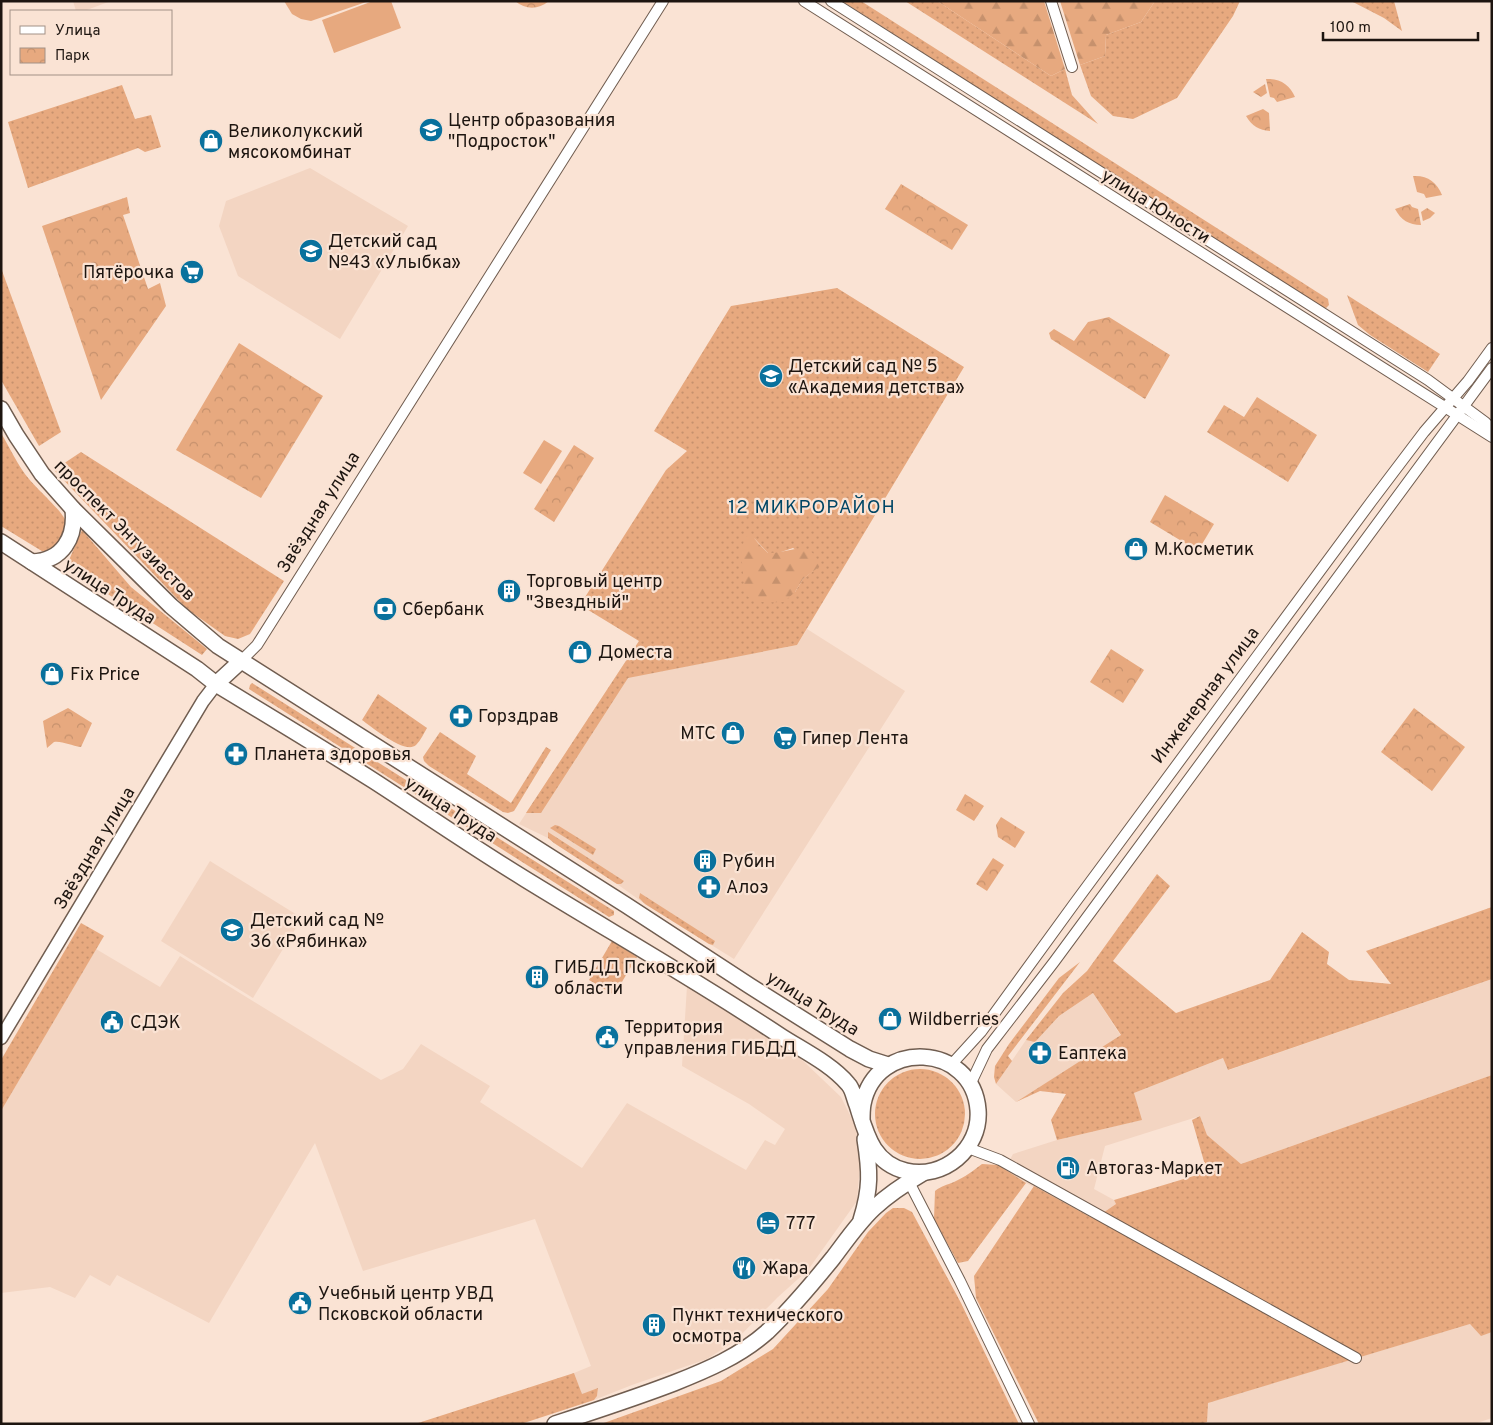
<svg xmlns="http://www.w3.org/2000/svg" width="1493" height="1425" font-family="Overpass,sans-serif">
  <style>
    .built { fill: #f3d5c2 }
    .grass { fill: url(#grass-dots); fill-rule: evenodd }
    .forest { fill: url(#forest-firs) }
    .park { fill: url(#park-crowns) }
    .pitch { fill: #e7a97f }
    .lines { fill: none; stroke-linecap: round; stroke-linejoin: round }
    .minor-casing { stroke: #705d50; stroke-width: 12 }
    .tertiary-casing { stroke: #705d50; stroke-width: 15 }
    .secondary-casing { stroke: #705d50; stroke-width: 18 }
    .minor { stroke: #fff; stroke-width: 10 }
    .tertiary { stroke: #fff; stroke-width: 12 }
    .secondary { stroke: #fff; stroke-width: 15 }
    .labels { text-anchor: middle; stroke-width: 4.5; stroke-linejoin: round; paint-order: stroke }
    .poi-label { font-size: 18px; fill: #1d1510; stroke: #fae3d4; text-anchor: start }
    .street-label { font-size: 18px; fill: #1d1510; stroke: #fae3d4 }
    .neighbourhood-label { font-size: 19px; letter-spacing: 1px; fill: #004665; stroke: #fae3d4 }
  </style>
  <defs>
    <pattern id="grass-dots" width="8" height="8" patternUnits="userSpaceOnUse" patternTransform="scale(1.25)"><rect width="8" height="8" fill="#e7a97f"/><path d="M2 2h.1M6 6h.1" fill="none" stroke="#c6916d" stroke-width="1.8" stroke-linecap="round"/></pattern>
    <pattern id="forest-firs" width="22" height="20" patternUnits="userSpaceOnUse" patternTransform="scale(1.25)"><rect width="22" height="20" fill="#e7a97f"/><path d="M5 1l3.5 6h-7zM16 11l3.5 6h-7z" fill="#c6916d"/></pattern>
    <pattern id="park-crowns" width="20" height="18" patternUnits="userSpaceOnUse" patternTransform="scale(1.25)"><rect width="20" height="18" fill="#e7a97f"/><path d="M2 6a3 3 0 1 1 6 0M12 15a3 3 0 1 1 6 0" fill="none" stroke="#c6916d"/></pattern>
  </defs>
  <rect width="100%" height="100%" fill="#fae3d4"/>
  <g class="built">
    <path d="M73 1H111L84 11H76Z"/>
    <path d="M310 168 408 226 340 339 238 276 219 226 226 201Z"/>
    <path d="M807 629 905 691 734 959 645 904 617 884 554 843 548 838 519 824 639 641 657 672 797 645Z"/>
    <path d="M210 861 302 918 253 998 161 941Z"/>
    <path d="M96 949 160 987 180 956 381 1080 403 1069 421 1044 490 1086 480 1102 582 1168 627 1103 746 1170 765 1140 775 1145 785 1129 749 1104 682 1066 687 986 799 1057 841 1097 857 1129 861 1152 857 1201 808 1270 778 1297 735 1341 707 1359 632 1385 594 1400 597 1396 598 1389 582 1394 574 1373 591 1366 535 1219 363 1271 315 1143 209 1323 117 1275 110 1286 90 1275 75 1298 50 1287 1 1293V1111Z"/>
    <path d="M1492 979V1075L1241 1164 1207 1135 1200 1116 1105 1146 1094 1189 1114 1200 1116 1204 1094 1219 1026 1183 1005 1169 1013 1154 1057 1140 1141 1120 1134 1093 1223 1058 1229 1070Z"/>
    <path d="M1093 993 1121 1036 1016 1102 996 1084 1026 1040 1035 1041 1059 1016Z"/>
    <path d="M1470 1324 1481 1335 1492 1332V1418L1474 1424H1201L1207 1422V1403Z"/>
  </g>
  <g class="grass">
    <path d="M842 1H861L1328 299 1329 305 1326 308 1321 307Z"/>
    <path d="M905 1H937L1051 76 1065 69 1072 95 1098 124Z"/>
    <path d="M1155 1H1240L1233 16 1177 98 1133 119 1113 116 1091 96 1080 65 1105 56 1106 35 1141 22Z"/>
    <path d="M1351 1H1394L1402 31 1384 18Z"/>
    <path d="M122 85 135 119 151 115 161 147 145 152 138 148 28 188 8 122Z"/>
    <path d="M1 268 61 432 39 446 1 380Z"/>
    <path d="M837 288 964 367 797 645 628 678 541 813H526L639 641 580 605 666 470 687 451 654 431 731 306ZM754 538 768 553H778L793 548 819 566 803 579 795 592Z"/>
    <path d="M1347 295 1440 354 1428 372 1370 335 1358 325Z"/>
    <path d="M1 433C10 448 18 466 29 479 36 488 63 512 65 520 70 535 58 547 45 553L1 526Z"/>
    <path d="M81 452 284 581 250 634 238 639 225 636 187 609 54 470Z"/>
    <path d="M82 530 131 587 207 649 202 655 66 567Z"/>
    <path d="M252 683 614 911V915L609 917 249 689 250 685Z"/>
    <path d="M378 694 427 728C424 733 421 740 416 745 405 755 372 727 362 720Z"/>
    <path d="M440 732 476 756 467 774 511 803 546 747 551 750 514 811 508 813 503 812 429 766 424 761 423 757Z"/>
    <path d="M555 825 559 826 596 849 593 855 550 828Z"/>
    <path d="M548 832 624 881 621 884H617L554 843 548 838Z"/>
    <path d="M1157 874 1170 886 1113 961 1176 1013 1270 980 1302 932 1329 952 1327 964 1349 980 1391 984 1366 951 1492 907V979L1228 1070 1223 1058 1134 1093 1142 1120 1057 1140 1051 1120 1066 1094 1040 1091 1016 1102 1121 1035 1093 993 1059 1016 1035 1042 1026 1040 1063 993 1087 971Z"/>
    <path d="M640 893 715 941 713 945 709 944 645 904 639 898Z"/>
    <path d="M81 923 104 936 1 1111V1060Z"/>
    <path d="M612 941 637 957 614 995 589 980Z"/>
    <path d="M1080 962 1008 1056 1012 1061 996 1084 994 1077 995 1066 1009 1044 1059 978Z"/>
    <circle cx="920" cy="1114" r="45"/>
    <path d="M1492 1075V1332L1481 1336 1470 1324 1208 1403 1207 1422 1201 1424H1039L976 1298 974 1276 1034 1186 1094 1219 1116 1204 1114 1200 1207 1172 1192 1120 1200 1116 1207 1135 1241 1164Z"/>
    <path d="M982 1164 998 1165 1026 1183 968 1261 958 1263 934 1219 935 1191C941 1186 947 1185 954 1182 965 1177 973 1171 982 1164Z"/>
    <path d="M893 1208H904L912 1212 961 1303 1019 1424H601L721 1381 773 1349 828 1289 868 1232 886 1213Z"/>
    <path d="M574 1373 582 1394 598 1388 597 1396 594 1400 521 1424H415Z"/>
  </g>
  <g class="forest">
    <path d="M937 1H1044L1065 69 1051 76Z"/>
    <path d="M1060 1H1155L1141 22 1106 35 1105 56 1080 65Z"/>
    <path d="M750 535 768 553C791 554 809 536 820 566L803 579 795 592 784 602C771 602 756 605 745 594L741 552 745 537Z"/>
  </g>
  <g class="park">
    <path d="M515 1H549C538 10 526 10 515 1Z"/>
    <path d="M1266 79C1280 78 1290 85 1295 97L1277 102 1274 98 1270 97Z"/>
    <path d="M1265 84 1267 93 1261 97 1253 92Z"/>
    <path d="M1263 109 1269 113 1270 131C1259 130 1252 126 1246 116Z"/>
    <path d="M1413 176C1427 175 1437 182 1442 195L1426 198 1424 194 1417 192Z"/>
    <path d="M901 184 968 225 952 250 885 209Z"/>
    <path d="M127 197 130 213 123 215 148 289 160 283 166 306 101 400 42 226Z"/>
    <path d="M1410 204 1412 207 1418 209 1421 225C1409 225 1401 220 1395 209Z"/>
    <path d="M1427 208 1435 213 1430 218 1423 221 1421 212Z"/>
    <path d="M1109 317 1170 355 1145 399 1051 339 1049 333 1054 329 1074 341 1088 322Z"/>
    <path d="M239 343 323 396 261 498 176 450Z"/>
    <path d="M1257 397 1317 435 1288 482 1207 432 1224 405 1244 417Z"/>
    <path d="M574 445 594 458 554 522 534 509Z"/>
    <path d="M1165 495 1214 524 1198 551 1150 522Z"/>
    <path d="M1111 649 1144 670 1123 703 1090 682Z"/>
    <path d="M68 708 92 723 81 747C71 746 63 741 54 742L47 748 43 721Z"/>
    <path d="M1414 708 1465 747 1432 791 1381 752Z"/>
    <path d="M965 794 984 806 974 821 956 810Z"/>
    <path d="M1001 817 1025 832 1015 848 998 837 996 825Z"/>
    <path d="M993 858 1004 865 987 891 976 884Z"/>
  </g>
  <g class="pitch">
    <path d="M284 1H369L311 21 301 19 292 14Z"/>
    <path d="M373 1H391L401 28 334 53 322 20Z"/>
    <path d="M544 440 562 451 541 484 523 473Z"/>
  </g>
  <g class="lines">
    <g class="minor-casing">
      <g id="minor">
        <path d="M804 1 1492 437"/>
        <path d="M831 1 1428 380 1485 422 1492 429"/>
        <path d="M1051 1 1072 67"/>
        <path d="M241 661 257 645 663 1"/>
        <path d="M951 1065 981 1032 1074 904 1371 502 1424 432 1468 381 1492 348"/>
        <path d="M970 1085 987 1049 1054 962 1492 368"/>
        <path d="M968 1148 1000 1160 1356 1358"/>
        <path d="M909 1182 960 1281 1029 1424"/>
      </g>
    </g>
    <g class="tertiary-casing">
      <path id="tertiary" d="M1 1038 203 701 216 684"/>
    </g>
    <g class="secondary-casing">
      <g id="secondary">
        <path d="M1 409 16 435 42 474 73 509 171 606 218 646 626 905 750 986 850 1049 869 1059 888 1065"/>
        <path d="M1 542 197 669 216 684C269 716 322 748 374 781 425 814 474 848 525 879 611 932 698 981 782 1037 804 1051 831 1064 848 1084 853 1089 854 1098 857 1105 866 1133 872 1163 906 1171 943 1180 981 1149 978 1110 973 1043 876 1038 863 1104 862 1109 862 1115 862 1121"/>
        <path d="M32 562C63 561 76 537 73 509"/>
        <path d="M216 684 241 661"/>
        <path d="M861 1220C871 1188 870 1171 865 1139"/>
        <path d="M555 1424C595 1411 635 1398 674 1383 707 1370 740 1356 767 1332 791 1309 812 1284 833 1258 846 1241 858 1223 874 1208 888 1195 906 1183 923 1173"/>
      </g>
    </g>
    <use href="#minor" class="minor"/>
    <use href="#tertiary" class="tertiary"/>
    <use href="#secondary" class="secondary"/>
  </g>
  <defs>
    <g id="school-disc" transform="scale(1.25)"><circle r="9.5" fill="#09719d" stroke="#fae3d4"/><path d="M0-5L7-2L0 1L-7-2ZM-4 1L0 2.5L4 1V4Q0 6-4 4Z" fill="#fff"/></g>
    <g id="shop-disc" transform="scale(1.25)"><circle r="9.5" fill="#09719d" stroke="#fae3d4"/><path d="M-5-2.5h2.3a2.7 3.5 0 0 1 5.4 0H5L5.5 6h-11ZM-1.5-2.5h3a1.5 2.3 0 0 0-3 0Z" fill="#fff"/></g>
    <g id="supermarket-disc" transform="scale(1.25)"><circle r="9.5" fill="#09719d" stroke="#fae3d4"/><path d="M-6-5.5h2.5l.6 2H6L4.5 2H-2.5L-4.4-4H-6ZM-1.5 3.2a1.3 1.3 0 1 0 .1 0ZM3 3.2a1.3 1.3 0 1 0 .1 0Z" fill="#fff"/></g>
    <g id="building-disc" transform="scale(1.25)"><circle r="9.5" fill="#09719d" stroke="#fae3d4"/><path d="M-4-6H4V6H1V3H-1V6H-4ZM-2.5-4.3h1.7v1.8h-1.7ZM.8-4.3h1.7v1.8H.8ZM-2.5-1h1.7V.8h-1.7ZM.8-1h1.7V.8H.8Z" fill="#fff"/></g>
    <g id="bank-disc" transform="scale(1.25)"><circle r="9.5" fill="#09719d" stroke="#fae3d4"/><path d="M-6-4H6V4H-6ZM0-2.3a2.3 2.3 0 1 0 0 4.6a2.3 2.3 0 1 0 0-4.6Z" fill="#fff"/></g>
    <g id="pharmacy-disc" transform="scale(1.25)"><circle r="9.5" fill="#09719d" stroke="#fae3d4"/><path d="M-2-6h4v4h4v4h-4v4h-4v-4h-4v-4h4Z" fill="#fff"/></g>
    <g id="civic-disc" transform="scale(1.25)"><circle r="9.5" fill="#09719d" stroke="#fae3d4"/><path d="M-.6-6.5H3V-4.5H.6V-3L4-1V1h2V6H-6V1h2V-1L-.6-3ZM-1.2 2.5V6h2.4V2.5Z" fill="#fff"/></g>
    <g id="fuel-disc" transform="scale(1.25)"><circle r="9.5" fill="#09719d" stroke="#fae3d4"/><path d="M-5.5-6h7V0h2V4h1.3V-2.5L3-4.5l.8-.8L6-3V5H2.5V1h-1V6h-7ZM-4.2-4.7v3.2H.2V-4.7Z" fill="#fff"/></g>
    <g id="hotel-disc" transform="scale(1.25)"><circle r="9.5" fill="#09719d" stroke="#fae3d4"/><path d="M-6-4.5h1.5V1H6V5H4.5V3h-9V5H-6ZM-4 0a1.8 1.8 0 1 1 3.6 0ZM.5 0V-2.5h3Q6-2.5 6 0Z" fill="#fff"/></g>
    <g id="restaurant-disc" transform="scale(1.25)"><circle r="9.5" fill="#09719d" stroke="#fae3d4"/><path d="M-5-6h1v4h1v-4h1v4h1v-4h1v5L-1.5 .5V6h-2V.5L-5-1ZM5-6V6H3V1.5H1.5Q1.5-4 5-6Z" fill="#fff"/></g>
  </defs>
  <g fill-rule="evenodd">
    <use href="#school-disc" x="431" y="130"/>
    <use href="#shop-disc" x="211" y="141"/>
    <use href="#school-disc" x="311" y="251"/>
    <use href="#supermarket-disc" x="192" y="272"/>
    <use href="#school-disc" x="771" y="376"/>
    <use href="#shop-disc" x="1136" y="549"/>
    <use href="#building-disc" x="509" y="591"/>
    <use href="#bank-disc" x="385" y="609"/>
    <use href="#shop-disc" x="580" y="652"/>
    <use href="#shop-disc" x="52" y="674"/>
    <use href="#pharmacy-disc" x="461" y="716"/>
    <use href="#shop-disc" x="733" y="733"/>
    <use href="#supermarket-disc" x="785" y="738"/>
    <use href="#pharmacy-disc" x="236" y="754"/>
    <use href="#building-disc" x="705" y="861"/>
    <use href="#pharmacy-disc" x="709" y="887"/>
    <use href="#school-disc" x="232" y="930"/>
    <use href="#building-disc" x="537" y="977"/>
    <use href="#shop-disc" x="890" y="1019"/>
    <use href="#civic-disc" x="112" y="1022"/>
    <use href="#civic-disc" x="607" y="1037"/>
    <use href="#pharmacy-disc" x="1040" y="1053"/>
    <use href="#fuel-disc" x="1068" y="1168"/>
    <use href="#hotel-disc" x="768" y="1223"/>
    <use href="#restaurant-disc" x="744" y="1268"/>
    <use href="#civic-disc" x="300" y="1303"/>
    <use href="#building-disc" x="654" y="1325"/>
  </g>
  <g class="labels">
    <g class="poi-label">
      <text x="448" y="126">Центр образования<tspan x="448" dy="21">"Подросток"</tspan></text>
      <text x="228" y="137">Великолукский<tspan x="228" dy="21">мясокомбинат</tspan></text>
      <text x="328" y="247">Детский сад<tspan x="328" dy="21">№43 «Улыбка»</tspan></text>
      <text x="174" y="278" text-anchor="end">Пятёрочка</text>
      <text x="788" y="372">Детский сад № 5<tspan x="788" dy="21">«Академия детства»</tspan></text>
      <text x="1154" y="555">М.Косметик</text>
      <text x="526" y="587">Торговый центр<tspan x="526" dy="21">"Звездный"</tspan></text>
      <text x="402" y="615">Сбербанк</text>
      <text x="598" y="658">Доместа</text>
      <text x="70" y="680">Fix Price</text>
      <text x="478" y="722">Горздрав</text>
      <text x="716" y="739" text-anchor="end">МТС</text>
      <text x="802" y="744">Гипер Лента</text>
      <text x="254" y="760">Планета здоровья</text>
      <text x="722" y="867">Рубин</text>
      <text x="726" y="893">Алоэ</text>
      <text x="250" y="926">Детский сад №<tspan x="250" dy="21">36 «Рябинка»</tspan></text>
      <text x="554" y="973">ГИБДД Псковской<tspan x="554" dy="21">области</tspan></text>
      <text x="908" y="1025">Wildberries</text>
      <text x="130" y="1028">СДЭК</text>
      <text x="624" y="1033">Территория<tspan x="624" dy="21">управления ГИБДД</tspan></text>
      <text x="1058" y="1059">Еаптека</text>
      <text x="1086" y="1174">Автогаз-Маркет</text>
      <text x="786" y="1229">777</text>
      <text x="762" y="1274">Жара</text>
      <text x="318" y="1299">Учебный центр УВД<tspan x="318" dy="21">Псковской области</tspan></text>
      <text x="672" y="1321">Пункт технического<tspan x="672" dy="21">осмотра</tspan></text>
    </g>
    <g class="street-label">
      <text transform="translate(1156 206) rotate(32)" y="6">улица Юности</text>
      <text transform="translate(318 512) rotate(-58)" y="6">Звёздная улица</text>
      <text transform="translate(125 530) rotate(45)" y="6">проспект Энтузиастов</text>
      <text transform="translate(110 591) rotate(33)" y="6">улица Труда</text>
      <text transform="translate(1205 695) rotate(-53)" y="6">Инженерная улица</text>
      <text transform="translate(451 809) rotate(33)" y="6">улица Труда</text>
      <text transform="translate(94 848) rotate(-59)" y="6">Звёздная улица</text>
      <text transform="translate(813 1003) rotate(32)" y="6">улица Труда</text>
    </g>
    <g class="neighbourhood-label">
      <text x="812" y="513">12 МИКРОРАЙОН</text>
    </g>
  </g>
  <rect width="1493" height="1425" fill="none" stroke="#1d1510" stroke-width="5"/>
  <rect x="10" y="10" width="162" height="65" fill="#fae3d4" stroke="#a29186"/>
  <rect x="20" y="26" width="25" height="8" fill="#ffffff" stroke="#a29186"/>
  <text x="55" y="35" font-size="15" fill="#1d1510">Улица</text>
  <rect x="20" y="48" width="25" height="15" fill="url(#park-crowns)" stroke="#a29186"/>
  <text x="55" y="60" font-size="15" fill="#1d1510">Парк</text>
  <path d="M1323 32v8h155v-8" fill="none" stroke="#1d1510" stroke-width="2.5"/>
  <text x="1330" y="32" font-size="15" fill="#1d1510" stroke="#fae3d4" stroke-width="4" paint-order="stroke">100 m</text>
</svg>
